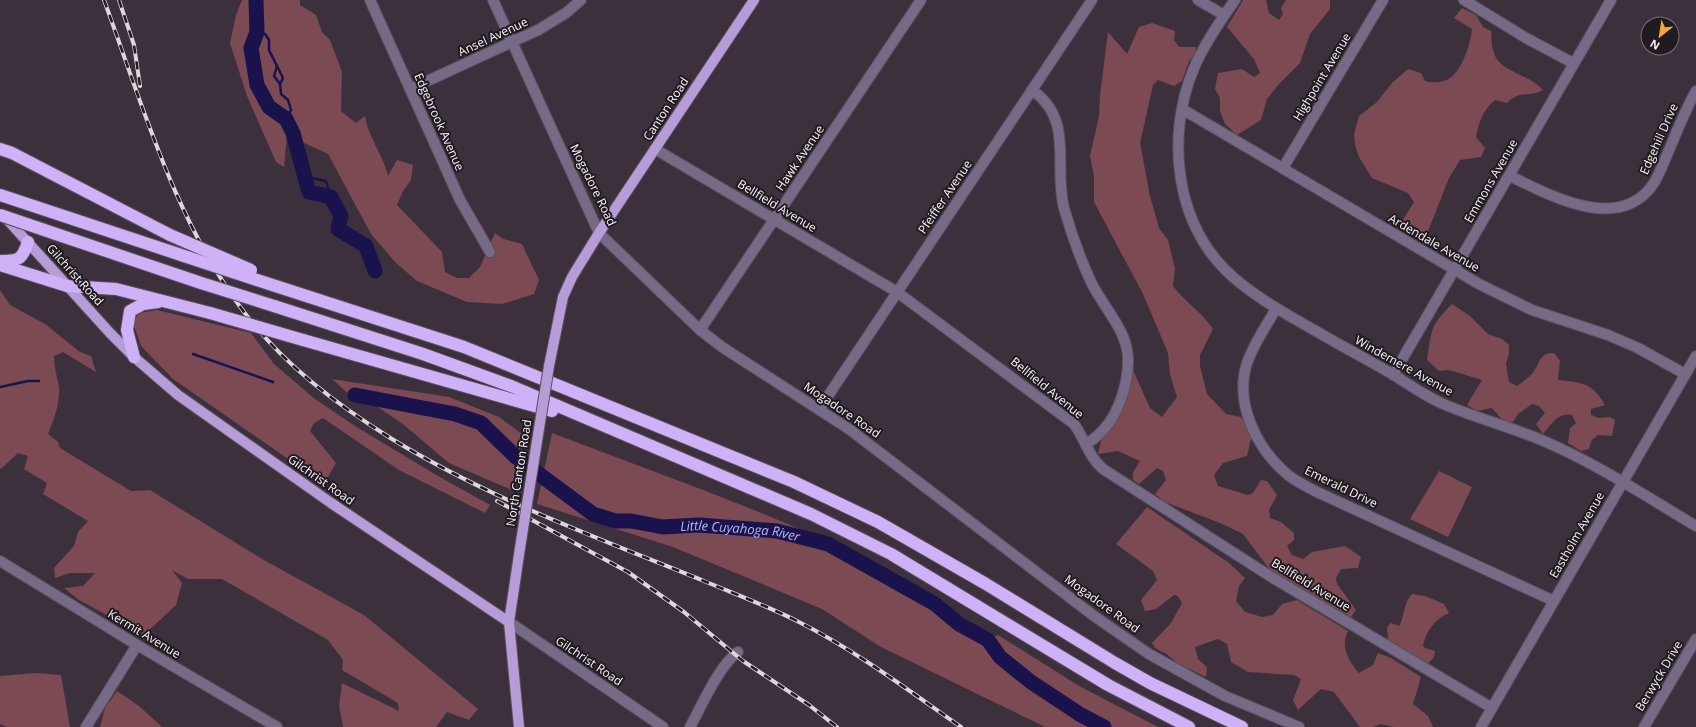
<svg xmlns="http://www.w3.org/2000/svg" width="1696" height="727" font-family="'Open Sans',sans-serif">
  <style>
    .green { fill: #7b4a53 }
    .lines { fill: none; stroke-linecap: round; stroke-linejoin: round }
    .stream { stroke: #1a124c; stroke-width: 2.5 }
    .river { stroke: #1a124c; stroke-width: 15 }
    .minor-casing { stroke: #5b4f5b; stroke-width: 12 }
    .tertiary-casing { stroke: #5b4f5b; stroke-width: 12 }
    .primary-casing { stroke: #5b4f5b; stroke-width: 12 }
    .motorway-casing { stroke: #5b4f5b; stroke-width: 14 }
    .minor { stroke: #766a87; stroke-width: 10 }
    .tertiary { stroke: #766a87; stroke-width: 10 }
    .primary { stroke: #b69dd8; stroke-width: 10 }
    .motorway { stroke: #cfb1f8; stroke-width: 12 }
    .rail-casing { stroke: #ded6de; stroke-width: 4 }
    .rail { stroke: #201b20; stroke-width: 2.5; stroke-dasharray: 8; stroke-linecap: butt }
    .primary-bridge-casing { stroke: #5b4f5b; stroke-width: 12; stroke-linecap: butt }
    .motorway-bridge-casing { stroke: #5b4f5b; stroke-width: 14; stroke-linecap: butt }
    .primary-bridge { stroke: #b69dd8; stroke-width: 10 }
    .motorway-bridge { stroke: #cfb1f8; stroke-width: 12 }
    .labels { text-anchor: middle; stroke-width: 4; stroke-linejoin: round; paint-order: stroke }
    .street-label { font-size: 12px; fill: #faf2fa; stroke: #201b20 }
    .water-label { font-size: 13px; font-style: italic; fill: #b7baf3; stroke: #201b20 }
  </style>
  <rect width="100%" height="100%" fill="#3d303d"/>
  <g class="green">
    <path d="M242 0H300V5L316 15 322 32 330 40 342 72 341 111 356 123 365 116C368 137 383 154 388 176L397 160 413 165 411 180 403 191 397 205 442 252 445 272 457 278H469L480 267 495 233 503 239 522 244 539 280 534 294 502 304 467 302 417 281 396 263 371 234 328 154 287 135 284 167 276 162 247 96 230 43 236 15Z"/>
    <path d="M1243 0H1266L1269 13 1279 20 1283 14 1281 8 1286 0H1330V9L1310 34 1300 63 1279 84 1267 99 1261 120 1237 135 1225 124 1220 111V98L1215 89 1218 73 1242 69 1254 77 1260 73 1254 59 1227 27Z"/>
    <path d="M1462 8 1476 15 1483 27 1491 31C1492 37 1491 44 1493 50 1498 73 1529 73 1543 90 1530 98 1520 89 1507 103L1495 100C1483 110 1479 121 1476 137L1485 148 1481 157 1460 160 1449 178 1425 239C1413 237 1408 233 1401 223L1414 202 1408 193 1372 178 1359 157 1355 145 1354 134 1359 116 1377 102 1392 83 1408 69 1421 73 1425 81C1433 83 1443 83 1450 78 1462 70 1471 43 1472 29L1454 18Z"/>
    <path d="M1152 23 1175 31 1174 40 1179 47H1196L1195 55 1189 61 1182 81 1174 86 1158 80 1153 85 1140 143 1150 196 1159 228 1168 240 1175 269 1173 286C1185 302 1202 312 1213 329L1200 355V366L1207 394 1226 414 1241 417 1252 434 1247 456 1223 463 1214 475 1218 486 1248 495 1253 493 1261 480 1267 481 1277 495 1269 510 1270 518 1281 522 1294 533V540L1287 546 1292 555 1303 559 1312 552 1345 546 1361 557 1358 568 1341 569 1336 578 1337 584 1356 610 1351 617 1341 614 1271 571 1243 534 1220 523 1165 502 1155 494 1166 480 1163 471 1157 468 1139 484 1133 480V472L1140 461 1118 451 1098 454 1102 437 1132 368 1150 408 1162 417 1177 397 1170 374 1168 353 1143 294 1094 202V176L1090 156 1099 116 1100 95 1108 32 1127 54 1139 27Z"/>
    <path d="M0 290 10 305 45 324 80 352 91 356 96 372 63 352 54 356C54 367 57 376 59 387 60 404 54 419 48 434L58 442 60 448 131 491 150 490 262 559 364 615 478 709 469 720 447 712 436 727H343L339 706 342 683 399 711 398 703 342 670 343 660 328 640 222 579H188L172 570 182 583 176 605 144 635 79 600 64 588 83 586 95 573H70L55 578 54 568 74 546 78 532 88 521 43 494 47 483 24 469 28 456 18 453 1 469 0 468Z"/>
    <path d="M1452 304 1470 316 1488 334 1502 339 1509 345V353L1506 364 1509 382 1517 386C1522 382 1528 378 1532 374 1540 364 1539 352 1554 353L1560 361 1558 380C1581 382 1593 383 1605 405L1591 409V415L1598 418 1610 417 1615 420 1612 436 1598 435 1591 441 1589 449 1581 451 1568 443 1570 428 1576 423 1572 415C1558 412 1551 425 1543 434L1536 424 1545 413 1539 406 1532 404 1518 414 1513 422 1506 424 1492 408 1477 411 1467 405 1482 380 1449 370 1439 371 1427 360C1432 330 1429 327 1452 304Z"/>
    <path d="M157 310 251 333 274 364 315 399 355 426 438 476 490 505 485 513 399 470 323 418 314 423 310 431 336 463 324 484 173 379 141 346 133 323 139 313Z"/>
    <path d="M332 379 449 397 499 417 522 434 514 491 449 463 404 425 372 403 353 398Z"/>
    <path d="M552 433C651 471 753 506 850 552 900 575 947 608 993 637L998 635 1079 686 1158 727H1045L881 647 822 609 673 547 537 504Z"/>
    <path d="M1439 471 1472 487 1448 537 1410 519Z"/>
    <path d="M1147 507 1229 563 1245 578 1239 586 1236 601 1245 612 1262 617 1273 615 1282 604 1297 600 1348 631C1340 646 1349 662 1359 673L1373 665 1378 653 1391 658 1421 677 1413 704 1428 716 1433 727H1394L1380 724 1373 727H1360L1334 692 1321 689 1298 710 1293 700 1301 679 1294 675 1248 672 1231 662 1227 644 1218 639 1195 647 1198 659 1207 667 1206 677 1177 663 1168 655 1155 648 1152 643 1171 623 1182 603 1178 596 1174 595 1156 609 1145 611 1141 600 1157 580 1153 571 1116 544Z"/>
    <path d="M1412 594 1425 596 1444 604 1449 613C1435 619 1426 631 1423 646L1425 648 1435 651 1434 657 1426 666 1386 642 1388 637 1387 627 1391 623 1399 626C1405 617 1403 603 1412 594Z"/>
    <path d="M35 673 61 675 70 727H7L0 724V676Z"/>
    <path d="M117 691 139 706 162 727H100L105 708Z"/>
  </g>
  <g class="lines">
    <g class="stream">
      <path d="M257 32 265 34 269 40V50L277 66 274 76 280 84 281 94 288 100 291 110 286 119"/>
      <path d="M277 66 283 78 280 84"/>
      <path d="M306 177 326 181 331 197"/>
      <path d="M193 354 273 382"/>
      <path d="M0 387 28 381H39"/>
      <path d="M355 395H358"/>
    </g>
    <g class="river">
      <path d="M256 0 257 32 251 48 257 85 269 107 286 119 293 133 309 192 331 197 341 216 338 229 366 246 375 271"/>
      <path id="s1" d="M355 395 455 414 481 423 516 457 593 514 615 521H631L663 527 699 525 777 531 828 544 935 604 959 624 988 640 1000 657 1031 682 1081 715 1104 727"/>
    </g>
    <g class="minor-casing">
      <g id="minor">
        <path d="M370 0 460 200 490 252"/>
        <path d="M1198 0 1224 15"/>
        <path d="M1235 0C1220 21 1204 44 1194 68 1165 137 1175 226 1233 277 1264 304 1301 322 1335 342 1355 353 1375 364 1394 375 1409 385 1424 395 1441 403 1475 418 1512 427 1546 442 1599 465 1647 497 1696 526"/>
        <path d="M1464 0 1526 38 1573 63"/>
        <path d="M410 89 538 30 566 13 581 0"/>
        <path d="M1032 90C1075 120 1053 165 1064 208 1071 233 1080 258 1091 282 1103 307 1129 332 1128 361 1128 383 1119 413 1104 429 1099 435 1092 440 1086 445"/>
        <path d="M1182 109 1479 284 1532 310 1608 335 1638 348 1685 374"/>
        <path d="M655 149 897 292 1074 424C1085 439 1088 456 1103 469L1273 578 1492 708"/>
        <path d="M1283 168 1383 0"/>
        <path d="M1510 176C1551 196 1620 234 1654 183 1659 175 1663 164 1667 155 1676 134 1684 112 1696 91"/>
        <path d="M1276 309C1266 326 1254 343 1247 363 1234 404 1257 449 1288 475 1297 482 1307 487 1317 492L1554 601"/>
        <path d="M700 330 921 0"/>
        <path d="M1393 375 1611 0"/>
        <path d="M820 408 1092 0"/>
        <path d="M0 561 137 645 277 727"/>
        <path d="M509 622 663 727"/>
        <path d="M86 727 137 645"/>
        <path d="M690 727C701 707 720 664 738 652"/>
        <path d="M1481 727 1696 356"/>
        <path d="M1644 727 1696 639"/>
      </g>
    </g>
    <g class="tertiary-casing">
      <path id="tertiary" d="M493 0 599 233 700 330 722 347 849 429 1094 616 1149 654 1225 696 1299 727"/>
    </g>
    <g class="primary-casing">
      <g id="primary">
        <path d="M4 216 110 333 134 357 178 395 331 503 509 622"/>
        <path d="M549 366 563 297 572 277 599 233 754 0"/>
        <path d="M519 727 509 622 520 548"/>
      </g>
    </g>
    <g class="motorway-casing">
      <g id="motorway">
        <path d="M0 149 12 153 170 235"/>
        <path d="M0 195 184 256"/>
        <path d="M56 234 201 283"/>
        <path d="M0 261C19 261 22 260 28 242"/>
        <path d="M0 265 67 286 116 289 210 313"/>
        <path d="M257 280 464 347 794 482 878 522 986 584 1115 663 1150 683 1242 727"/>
        <path d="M274 306 423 354 511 386 811 514 891 554 1108 685 1189 727"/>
        <path d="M303 340 552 411"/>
        <path d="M134 357 127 330 130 311 143 304 158 302"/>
      </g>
    </g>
    <use href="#minor" class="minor"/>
    <use href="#tertiary" class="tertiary"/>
    <use href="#primary" class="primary"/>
    <use href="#motorway" class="motorway"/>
    <g class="rail-casing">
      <g id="rail">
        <path d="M104 0C143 106 175 221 244 312 284 365 336 404 392 439 490 499 598 538 704 581 735 594 767 606 797 621 855 650 908 690 961 727"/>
        <path d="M119 0 134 45 140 86"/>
        <path d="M497 501 628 572 684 612 743 661 809 705 837 727"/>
      </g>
    </g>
    <use href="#rail" class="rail"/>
    <g class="primary-bridge-casing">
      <path id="primary-bridge" d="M520 548 549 366"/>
    </g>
    <g class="motorway-bridge-casing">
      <g id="motorway-bridge">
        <path d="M0 215 56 234"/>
        <path d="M170 235 251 270"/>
        <path d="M184 256 257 280"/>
        <path d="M201 283 274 306"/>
        <path d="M210 313 303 340"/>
      </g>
    </g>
    <use href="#primary-bridge" class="primary-bridge"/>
    <use href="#motorway-bridge" class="motorway-bridge"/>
  </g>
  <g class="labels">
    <g class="street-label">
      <text transform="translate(493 37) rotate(-25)" y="4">Ansel Avenue</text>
      <text transform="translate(1322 77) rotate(-59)" y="4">Highpoint Avenue</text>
      <text transform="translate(666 109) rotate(-57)" y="4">Canton Road</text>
      <text transform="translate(439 122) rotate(66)" y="4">Edgebrook Avenue</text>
      <text transform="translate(1659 139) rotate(-66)" y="4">Edgehill Drive</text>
      <text transform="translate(800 158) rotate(-56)" y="4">Hawk Avenue</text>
      <text transform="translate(1491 181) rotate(-60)" y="4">Emmons Avenue</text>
      <text transform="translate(593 185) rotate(64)" y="4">Mogadore Road</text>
      <text transform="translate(945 197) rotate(-56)" y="4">Pfeiffer Avenue</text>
      <text transform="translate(777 206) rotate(31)" y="4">Bellfield Avenue</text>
      <text transform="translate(1434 243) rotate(30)" y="4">Ardendale Avenue</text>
      <text transform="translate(75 275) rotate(48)" y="4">Gilchrist Road</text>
      <text transform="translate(1404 366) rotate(29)" y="4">Windemere Avenue</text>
      <text transform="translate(1047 388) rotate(39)" y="4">Bellfield Avenue</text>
      <text transform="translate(842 410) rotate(34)" y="4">Mogadore Road</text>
      <text transform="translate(519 473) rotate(-81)" y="4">North Canton Road</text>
      <text transform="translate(321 480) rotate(35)" y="4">Gilchrist Road</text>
      <text transform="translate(1341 487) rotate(26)" y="4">Emerald Drive</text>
      <text transform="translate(1577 535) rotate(-60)" y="4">Eastholm Avenue</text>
      <text transform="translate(1311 585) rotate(31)" y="4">Bellfield Avenue</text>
      <text transform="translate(1102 604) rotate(36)" y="4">Mogadore Road</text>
      <text transform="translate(144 634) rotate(31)" y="4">Kermit Avenue</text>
      <text transform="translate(589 661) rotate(34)" y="4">Gilchrist Road</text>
      <text transform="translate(1659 676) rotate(-59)" y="4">Berwyck Drive</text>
    </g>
    <g class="water-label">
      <text dy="5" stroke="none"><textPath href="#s1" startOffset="423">Little Cuyahoga River</textPath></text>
    </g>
  </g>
  <g transform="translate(1660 36) rotate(210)"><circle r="19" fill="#201b20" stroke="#777177"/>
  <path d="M0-3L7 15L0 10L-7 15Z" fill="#eea83c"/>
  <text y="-6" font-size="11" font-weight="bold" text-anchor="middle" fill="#faf2fa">N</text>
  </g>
</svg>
